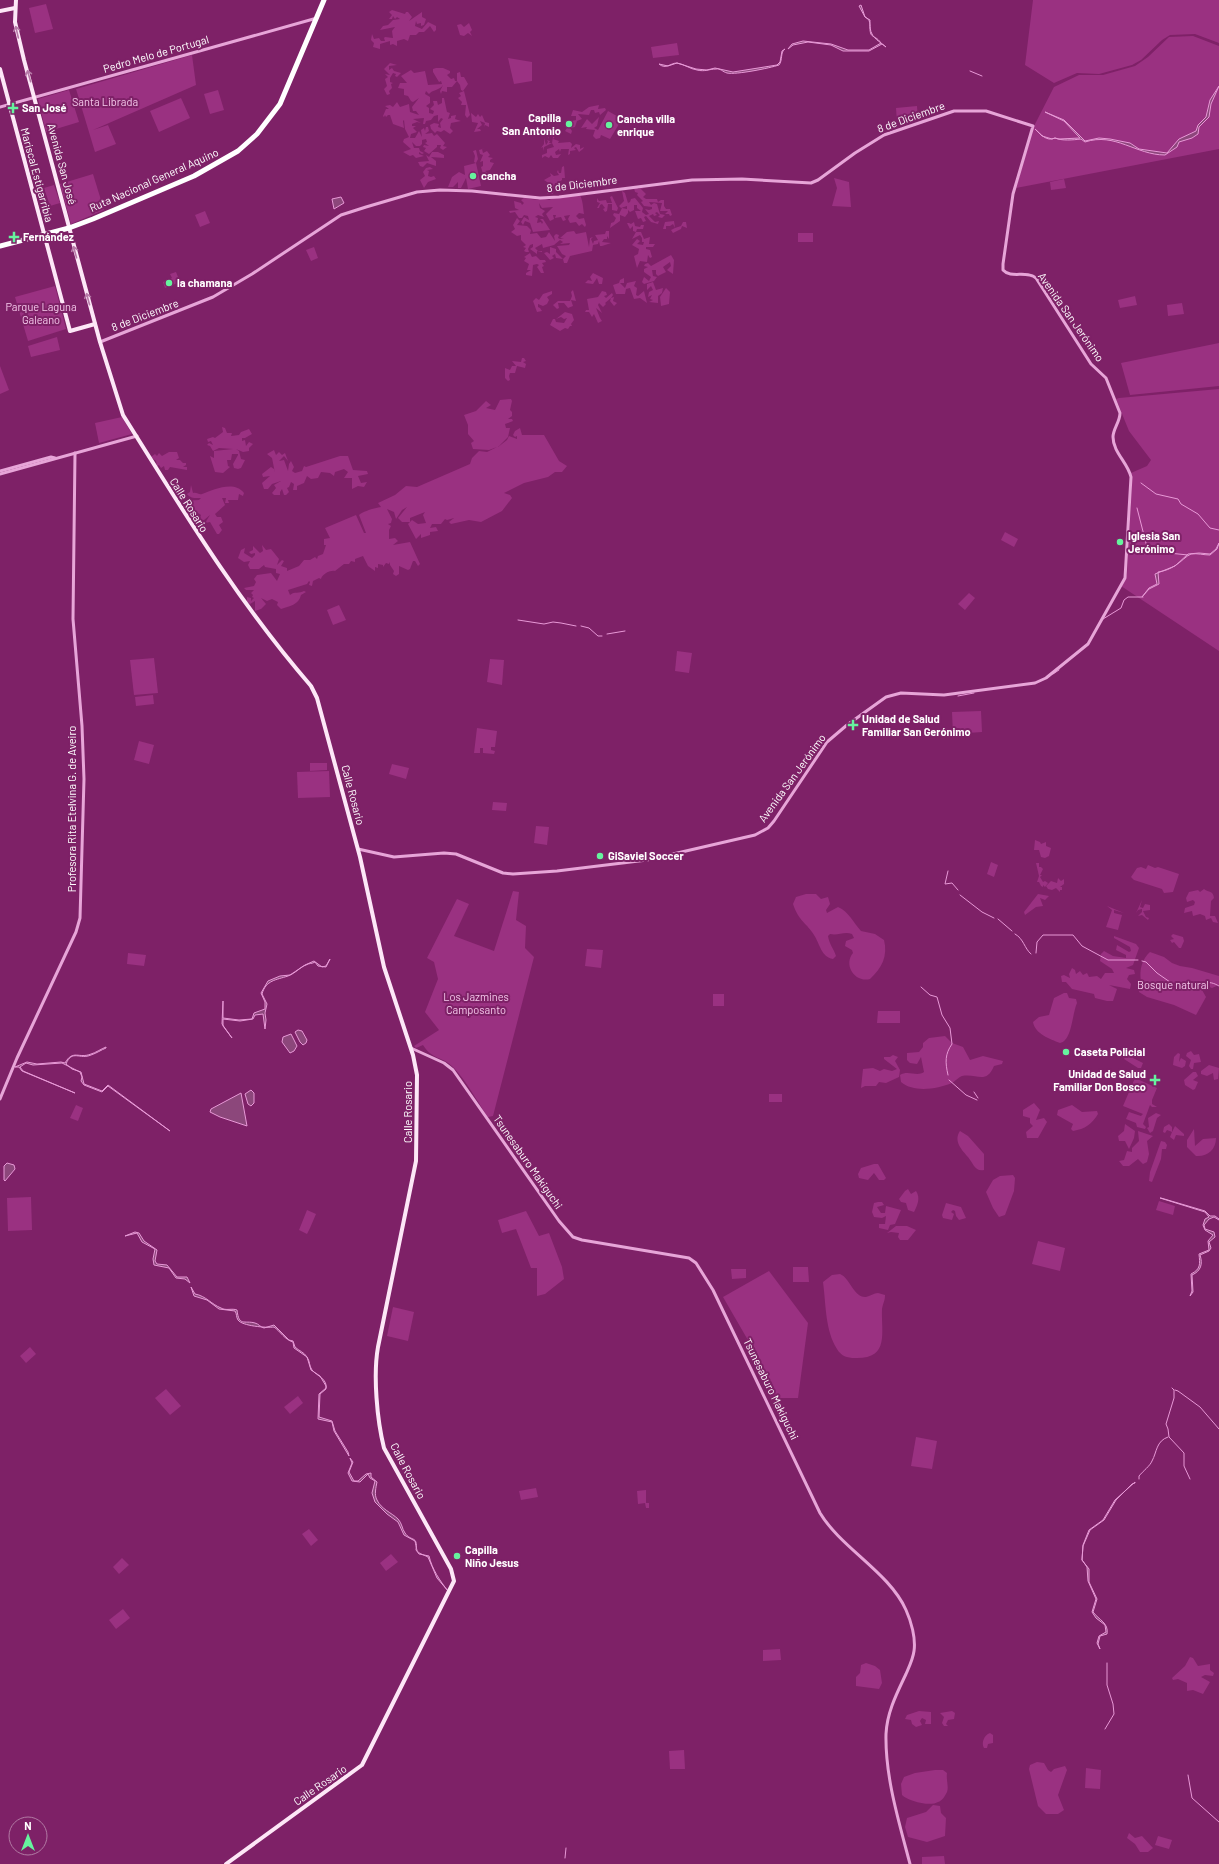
<svg xmlns="http://www.w3.org/2000/svg" width="1219" height="1864" font-family="Barlow,sans-serif">
  <style>
    .green { fill: #9a3181 }
    .water { fill: #8c477b; stroke: #e899d7 }
    .lines { fill: none; stroke-linecap: round; stroke-linejoin: round }
    .stream { stroke: #e899d7; stroke-width: 1 }
    .minor { stroke: #e7a5d8; stroke-width: 3 }
    .major { stroke: #fde7f7; stroke-width: 4 }
    .highway { stroke: #fff; stroke-width: 5 }
    .oneway { stroke: #b77aa8 }
    .poi-dot { fill: #66f39e; stroke: #7e2167; stroke-width: 1.5 }
    .labels { text-anchor: middle; stroke-width: 4; stroke-linejoin: round; paint-order: stroke }
    .street-label { font-size: 11px; fill: #fff; stroke: #7e2167 }
    .park-label { font-size: 11px; fill: #f5c9eb; stroke: #7e2167 }
    .poi-label { font-size: 11px; font-weight: bold; fill: #fff; stroke: #7e2167; text-anchor: start }
  </style>
  <rect width="100%" height="100%" fill="#7e2167"/>
  <g class="green">
    <path d="M1033 0H1219V43L1195 34 1170 35 1162 40 1141 60 1132 65 1099 74 1077 73 1054 83 1025 65Z"/>
    <path d="M46 4 53 29 35 33 29 8Z"/>
    <path d="M392 10 405 14 406 12H408L412 17 409 21 422 12V17L426 19 424 25 421 26V23L417 24 416 21 415 26 422 29 428 22 436 26V30L434 32 430 26 424 32H419L416 35H410L408 41 404 39 397 41V46L393 44 390 45V41L380 44V49L373 47 374 43 371 40 372 34 374 39 379 38 381 41H385L384 38 385 37 393 38 392 31 395 27 380 30 383 26 388 25 393 20 400 19 397 17 395 19 393 16 392 19H389L392 15 389 12Z"/>
    <path d="M469 23 472 30 470 32 472 36 468 33 464 36 460 35 457 25 461 24 464 27Z"/>
    <path d="M1193 36 1219 46V149L1016 188 1033 128 1054 87 1079 75H1103L1135 66 1148 57 1169 37Z"/>
    <path d="M677 43 679 55 653 58 651 47Z"/>
    <path d="M192 55 196 85 93 130 108 125 116 144 95 152 76 89Z"/>
    <path d="M508 58 532 62V81L514 84Z"/>
    <path d="M390 63 397 65 389 66V70L392 68 394 71 401 73 397 77 395 76 396 74 393 73 390 78V82L393 83 391 84 392 88 389 91 390 94 387 95 384 89 387 86 385 79 388 77 385 74 390 75 384 69Z"/>
    <path d="M436 68H443L450 71V73L447 75 451 79 454 78 455 81H457V73L460 72 461 77H464L468 84 463 91 461 90 460 85 457 81 452 87H447V92L442 91 441 94 440 91 443 85C440 90 432 90 429 94L426 91 425 94 430 97V103L426 106 429 108V113L433 114 434 111 430 109 434 105 433 101H437L438 105 442 103V98H444L447 112 450 113 448 119 451 118V116L456 115 455 119 461 121 451 123 450 128 453 131 450 134 444 130 441 132 437 131 435 133 431 129 430 125 434 123 439 124 438 127 441 128 440 123 443 119 441 118 438 122V115L434 116 431 120 426 121 425 124H423L424 118 413 119 421 123 417 122 412 124V126H416L413 128 417 132 411 134 410 138H415L419 131 422 137 421 130 424 128 425 131 426 127H428L429 131 425 134 432 133 434 136 437 134 445 143 443 146 447 147 443 150 440 148 441 145H437V147L429 154 424 151 426 148 423 147 424 145 429 146 425 143 427 142 426 139 422 140V144L420 146H416L412 142 414 148H419L420 151 424 153 422 154 419 152V154L424 156 416 158 413 155 410 156 403 152 411 149 403 142 404 139 409 137 405 129 404 120 403 121 404 128 393 124 390 115H388L386 117 385 115 384 117 383 116 386 109H389L385 106 390 105 393 107 397 102 400 107 409 104 410 112 419 115 416 111H413L412 107 419 98 413 102 411 101 408 96 404 95V89L398 88 400 83H407L401 76 411 70 414 73 425 71 428 85 442 84 441 81 439 82 433 72V69Z"/>
    <path d="M69 90 79 122 46 132 38 99Z"/>
    <path d="M218 90 224 110 210 114 204 94Z"/>
    <path d="M464 91 470 115 467 118 465 115 466 105H461L462 102 458 98 461 96 459 93Z"/>
    <path d="M181 98 190 118 159 132 150 111Z"/>
    <path d="M599 105 598 109 605 108 606 110 600 115 599 112 595 113 594 110H591L589 115 578 114 582 119 577 121 575 127 570 128 572 131 571 134 565 131 572 121 576 120V116H571L573 110 582 112 589 107Z"/>
    <path d="M917 106 918 120 897 121 896 108Z"/>
    <path d="M608 111 622 119 610 139 601 135 600 138 596 139 593 136 595 130 586 129 587 127 581 128 587 119 592 124 599 117 597 126 594 128 598 130Z"/>
    <path d="M471 113 476 117 478 114 480 117 482 115 485 122 489 123V127L485 125 484 127 485 123 480 121 482 125 477 129H480L481 131 474 132 478 123 472 122Z"/>
    <path d="M552 134H557L553 139 559 141 558 143 570 142 572 144 571 148 576 144 580 145V149L584 147 583 149 579 152 576 147 574 148 576 150 570 151V154L568 155 569 149H561L560 152 559 149 555 152 556 155 561 154 558 158H553L551 155 549 158 545 156 542 158V155L547 153V149L554 147 552 143 544 147V151L543 147 541 148 544 144V138L546 145 548 142 547 140 550 141 549 143H552L553 137 550 136 548 139 549 135Z"/>
    <path d="M486 148 482 149 483 153 487 151 490 155 488 157 493 158 490 160V162L494 163 490 170 485 171 488 173 484 178 481 167 483 166V161L480 162 483 155 480 154 479 150Z"/>
    <path d="M476 150 478 159 476 163 481 186 468 189 466 178 461 188H458V182L453 187H448L452 177 459 172 465 175 464 166 476 163 474 162 475 156 473 151Z"/>
    <path d="M432 152H438L444 155V158L431 157 436 161V166L427 163 423 167 420 166 418 162 429 161 426 155 429 157Z"/>
    <path d="M564 166 565 178H562V180L558 183H555L553 194H547L552 188 550 184 544 180 551 176 550 173 554 176 559 175 557 172 558 170 559 173H561L562 167Z"/>
    <path d="M430 167 433 169 427 170 429 171 428 176 431 177 434 176 436 179 428 182 424 188 420 180 425 176 423 172 426 168Z"/>
    <path d="M93 174 104 210 71 224 60 184Z"/>
    <path d="M834 178 849 182 851 207 832 206 837 188Z"/>
    <path d="M1064 179 1066 188 1051 190 1050 182Z"/>
    <path d="M54 185 60 203 50 206 44 188Z"/>
    <path d="M637 187 638 189 647 187 641 189 646 194 643 197 646 199H657L658 202 661 200H664V206L666 209H670L672 215 670 216 669 214H665L668 211H660L662 203 649 202 651 205 654 203 657 204 660 214 665 215 662 218 658 217 660 215 657 212 655 213 657 215 654 216 653 214 649 216 655 222 659 221 658 224 651 222 646 216 644 217 646 221 643 222 641 218 638 219 635 211H641L637 208V205H634V210L630 212 628 210V213L625 217 620 215V221L610 228 611 223 614 222 616 218 613 215 614 213 619 214 622 208 627 209V206L621 208 619 206 624 201 622 191 625 193 628 203 630 202 631 199 635 198 643 208 642 212 646 215 649 214 645 209 649 210 652 209V207L644 206 641 202 643 201 637 195 638 193 635 192 634 188Z"/>
    <path d="M580 195C583 201 583 208 584 214L579 213 576 216 579 219 584 218 586 225 585 227 582 224 579 226 576 222 570 223 568 219 570 215 564 216 566 220 563 221 561 217 555 218 556 215H553L554 219 550 221 546 214 553 207 542 208 539 203 540 208 545 211 542 214 544 217 538 215 535 217 538 218 537 223 541 222 542 224 543 222 540 219H543L550 230 533 232 530 223 525 221 523 225 521 222 524 217 529 220 528 216 524 215 522 218H519L515 212 510 213 509 211 519 210 515 208 514 201 521 203 522 205 524 203 521 200 524 198 538 200 542 198 549 200 555 197Z"/>
    <path d="M612 196 618 208 617 211 612 210V204H608L607 211 605 212 603 209 605 208 602 204 600 205 599 208H597L600 203 597 202V198L599 201 606 200 607 203H612L610 197Z"/>
    <path d="M205 211 210 223 200 227 195 215Z"/>
    <path d="M517 218 520 221 517 225 527 226 531 230 530 234 537 233 541 238 546 237 549 232 555 241 554 236 556 234 559 235 558 238 560 239 564 238H560L567 232 574 231 576 234 586 232 589 247 590 238 593 237 591 239 593 244 594 241 598 240 595 235 605 234 606 231H609V239L607 236V239H604L602 242 611 243 602 246H600L599 241 598 244 593 245 592 251 570 256 567 263H564L563 259 556 258 555 254 552 256 554 258 550 260 544 253 547 252 550 254V247L556 249V252L563 259 566 256 562 254 557 246 569 245 570 243 560 244 563 242 560 240 554 245 543 248 542 244 535 248 538 251H542V252L537 251V254L530 249 533 247V244L530 245 528 249 529 252H526L524 251 526 248 523 247 526 245 521 240V235L517 236 511 232 515 229 513 225Z"/>
    <path d="M674 221 675 228 681 226 683 222H686L687 228 682 226 681 229 673 233 671 230 675 228 673 224 670 226H666V229H663L665 222Z"/>
    <path d="M629 223 631 224 634 222 635 226 640 227 641 225H644L643 229H637L636 232H641L644 239 650 237 649 244H655L653 247H646V249L650 250 652 257 650 258 648 255 647 262 640 261 637 268 634 256 638 254 639 249 632 245 637 239 640 241 637 244 643 245 644 242H642V238L640 235 632 239 636 232 633 231V226L630 229 627 223Z"/>
    <rect x="798" y="233" width="15" height="9"/>
    <path d="M314 247 318 258 311 261 306 250Z"/>
    <path d="M530 253 532 257 536 256 540 260H545L546 262 542 263 544 266 542 267 544 273H541L537 267 539 265 537 264 533 265 532 276 526 275V273L531 270H527L529 264 524 261 526 258 524 257Z"/>
    <path d="M671 255 674 260 673 274 667 270 671 266 670 262 663 267 666 272 658 276 656 274V270H652L653 276 657 277 654 281 644 284 642 282 644 277 649 281 651 277 644 272V269L648 267 644 266 645 264 648 263 651 266Z"/>
    <path d="M176 272 180 282 165 288 163 282 172 278 170 274Z"/>
    <path d="M593 273 603 278 602 284H599L597 278 593 284 585 283 588 280 592 281 590 277Z"/>
    <path d="M624 278V283H620L625 288 627 283 636 281 634 286 637 288 636 295 638 296 644 291 647 303 640 298 634 299 630 288 626 289 625 294H616L613 285 619 283 620 280Z"/>
    <path d="M653 282 656 290 663 288 662 293 658 296V303L649 302 653 300 650 299 652 295 648 297 649 292 653 290 651 286 647 290V284Z"/>
    <path d="M55 286 66 329 28 341 15 297Z"/>
    <path d="M666 288 670 292 669 304 661 306 660 297Z"/>
    <path d="M573 290 576 301 571 300 573 306 568 308 564 303H558L559 308 557 309 553 305 558 301H570L572 296 571 292Z"/>
    <path d="M552 291V294L547 297 549 300 547 304 543 306 538 304V307L540 308 542 311 537 312 533 301 536 298 539 300 543 294Z"/>
    <path d="M602 291 606 292 607 295 604 296 606 298 612 293 613 295 611 298 614 297 613 301 617 303 614 306 610 301 611 298 605 303 606 304 603 307 599 303 598 305 602 313 596 308 600 318 602 321 598 323 594 314 592 317 589 312H585L586 310H589L587 299 598 297Z"/>
    <path d="M1135 296 1137 305 1120 308 1118 300Z"/>
    <path d="M1182 303 1184 314 1168 316 1167 305Z"/>
    <path d="M565 312 572 314 574 320 571 324 572 326H570L568 329 565 328 560 331 550 325 553 319H555L556 322 564 323 567 318 564 319 561 317 556 319Z"/>
    <path d="M57 337 60 350 31 357 28 346Z"/>
    <path d="M1219 343V386L1130 395 1121 363Z"/>
    <path d="M522 358H524L526 361 523 362 526 364 525 368 517 366 515 373H510L509 376 510 380 508 381 505 378V368L510 370 512 366H516L512 361 521 362Z"/>
    <path d="M0 366 9 390 0 394Z"/>
    <path d="M1219 389V651L1121 586 1127 574 1132 484 1131 473 1147 466 1151 460 1129 431 1116 399 1119 398Z"/>
    <path d="M511 399 512 401 510 410 512 412V416L508 419H512L513 421 505 424 506 428H510L508 437 498 447 507 440 509 436 517 439V436L515 437 513 435 515 431 520 428 522 435H544L559 461 567 466 562 472H555L548 477 524 483 504 493 510 495 512 498 502 511 481 522 469 520 451 524 449 522 454 518 447 520 445 519 441 524H432L430 528 436 527 438 531 430 532V535L421 538V534L416 539 408 524 412 520 418 524 426 523 423 515 425 512 410 518V522H402L398 518 407 507 402 510 396 519 394 512 387 509 392 519 391 523 388 524 391 526 389 530V539L395 538 398 541 393 545 410 542 420 564 418 566 415 561H413L410 569 408 570 399 566V574L396 576 393 574 394 571 390 565V562L389 564 386 563 383 567V565L378 564V568L375 567V571L368 566 363 556 355 559V562L351 561 349 564H344L335 571C329 570 322 575 321 579L319 578 313 581 312 586 309 585 310 582 309 581 307 584 288 590 290 595C295 591 299 594 304 591L306 592 301 595C299 605 289 606 281 609L277 605 278 602 272 599 267 601 261 598 266 604 261 609 255 611V601L250 604 247 602V597L251 598V601L254 598 252 597 253 595 251 593 254 590H246L244 588 254 586 256 582 254 579 257 575 271 573 277 581 280 574 276 573V569L265 567 264 565 259 569H250L248 565 250 561 244 562 238 558 241 550 245 548 244 553 252 558 255 555V553L251 554 249 552 253 550V546L260 553 263 551 262 545 266 550 271 549 279 559 277 565 282 560 284 561 281 566 287 568V571L299 566 304 560H310L315 557 317 559 318 556 323 554 326 545H324V539L330 538 325 528 356 515 364 533H366L359 515C364 511 374 508 381 507L378 503 395 495 406 486 417 487 470 464 472 458 479 451 487 452 497 447 489 450 473 449 471 443 474 441 468 434V425L464 415 476 411 486 401 491 405 486 408 495 410 500 400Z"/>
    <path d="M122 417 132 434 99 443 95 423Z"/>
    <path d="M222 427 225 428 227 433H232L231 436 239 435 241 432 249 429 252 434 245 438H242V441L245 440 246 446 249 442 253 444 249 448V451L243 452 236 449 239 451 241 459 245 460 241 468 238 469 234 468 233 464 238 455V454H232L231 460H227L228 466 230 467 223 473 215 472 210 456 214 458V451L233 449 219 448 213 451 210 446 207 445 209 443 213 445 211 441 208 442 207 439 213 437 215 438 223 432Z"/>
    <path d="M274 450 276 455 279 452 282 455 285 453 288 461 284 456 279 461 284 460 288 471 289 464 291 461 294 467 292 471 295 473 302 471 304 466 306 467 340 456H348L353 470 367 471 368 474 358 476 361 483 367 482 364 487 358 486 352 489V478H344L348 472 344 469 335 472 334 476 330 473 321 472 318 478 311 479 307 476 304 483 297 486V490H293L294 484 291 482 289 487 287 488 289 492 286 495H284L282 489 280 492V495H274L272 493 276 488 274 485 281 481 272 484 268 489H264L262 483 270 476 263 477 262 474 271 467 274 469 275 473 272 458 267 454Z"/>
    <path d="M169 452H177L179 458 176 460H180L183 463H186V465L183 467H187V470L170 467 168 470H165L164 466 161 468 159 465 157 466 156 461 151 457 155 454 157 456 159 453 162 456Z"/>
    <path d="M191 485 193 493C197 492 199 495 202 494 213 490 234 480 244 493L243 496 239 494 238 500H228L229 503H225L226 498H222L225 505 215 514 217 517H221L223 522 219 525 222 530 219 534H217L210 522 205 523 210 515 204 520H201L197 526 196 524 201 515 195 511 189 514V509L184 503V501L199 500 201 498C196 498 191 499 187 494L190 492Z"/>
    <path d="M1005 532 1018 539 1014 547 1001 540Z"/>
    <path d="M969 593 975 598 965 610 958 604Z"/>
    <path d="M339 605 346 620 333 625 327 610Z"/>
    <path d="M677 651 692 653 689 673 675 671Z"/>
    <path d="M154 658 158 693 134 695 130 660Z"/>
    <path d="M490 659 504 660 502 685 487 682Z"/>
    <path d="M153 695 154 704 136 706 135 697Z"/>
    <path d="M981 711 982 732 953 734 952 712Z"/>
    <path d="M477 728 497 731 495 747H491V750L495 751 494 754 483 753V748H480V753H474Z"/>
    <path d="M139 741 154 745 149 764 134 760Z"/>
    <path d="M310 763H327V770L310 771Z"/>
    <path d="M392 764 409 768 406 779 389 774Z"/>
    <path d="M329 771 330 797 298 798 297 772Z"/>
    <path d="M493 802 507 803 506 811 492 810Z"/>
    <path d="M536 826 549 827 547 845 534 843Z"/>
    <path d="M1035 840 1040 842 1041 844 1046 842V846L1051 848 1049 856 1045 858 1041 857 1039 850H1034Z"/>
    <path d="M991 862 998 865 994 877 987 874Z"/>
    <path d="M1036 863H1039V867H1041L1043 869 1040 875H1042L1040 877 1043 882 1045 881 1048 883 1045 887 1043 885V887L1041 886 1039 882H1037L1039 876Z"/>
    <path d="M1148 865 1155 868 1158 867 1179 874 1173 892 1164 893 1162 889 1134 880 1131 877 1137 868 1141 867 1146 869Z"/>
    <path d="M1058 878 1061 881 1064 879V884L1060 887H1062V890H1060V892L1056 888 1052 890 1048 889 1046 886 1051 881 1057 883Z"/>
    <path d="M1204 889C1209 893 1213 890 1214 898L1211 901 1210 916H1215L1218 923 1213 922 1211 918 1206 920 1205 916 1200 914 1193 916 1192 911 1184 913 1185 908 1194 905 1195 902 1193 900 1187 902 1186 898 1189 892 1198 890 1200 892Z"/>
    <path d="M513 891 519 892 516 920 526 926 525 948 534 957 493 1116 488 1117C477 1101 467 1082 454 1068 443 1056 432 1060 423 1045L416 1048 414 1046 439 1030 425 1012 438 979 434 962 427 958 457 899 469 904 454 936 494 951Z"/>
    <path d="M806 894H816L821 899 828 897 830 904 826 910 827 913 838 907C849 912 853 922 861 931L875 934 884 940C888 956 882 968 870 979 855 983 843 965 853 953L852 950 845 946 846 941 854 938 852 934C844 931 838 936 830 934L828 936C829 944 834 949 836 956L833 959C821 957 820 944 814 935 807 923 799 922 793 904L796 897Z"/>
    <path d="M1038 894 1049 896 1045 900 1040 898 1043 906 1036 907 1025 915 1024 912Z"/>
    <path d="M1142 900 1140 907 1143 908 1145 904 1150 905V910L1143 911 1146 917 1149 918 1148 920 1142 915 1138 916 1142 912V909L1138 910 1136 913Z"/>
    <path d="M1107 906 1124 913 1114 910V913L1122 915 1118 930 1106 927 1112 910Z"/>
    <path d="M1173 934 1183 937 1184 941 1181 948H1179L1174 942 1172 943 1170 940 1174 939 1171 936Z"/>
    <path d="M1114 936 1136 944 1139 948 1133 965 1126 968 1134 970 1135 974 1129 975 1127 979 1131 984 1130 989 1109 985 1117 989 1113 1001H1107L1095 998 1094 994 1072 989 1066 982H1062L1061 976 1064 975 1070 978 1069 974 1072 968 1075 970 1076 974 1080 971 1083 975 1087 973 1089 977 1097 976 1101 979 1105 973H1114L1112 969 1100 961 1101 954 1104 951 1113 956 1126 958V955L1116 950 1117 945 1129 952 1131 951 1130 947 1114 938Z"/>
    <path d="M587 949 603 950 601 968 585 966Z"/>
    <path d="M1150 952 1164 957 1172 963 1180 966 1192 968 1219 976V985L1212 988 1204 985 1202 990 1206 997 1196 1015 1174 1005 1147 997 1139 992V988H1151L1149 983H1144L1141 981C1139 970 1142 959 1150 952Z"/>
    <path d="M128 953 146 955 144 966 127 964Z"/>
    <path d="M1064 993H1067L1069 998 1076 999 1077 1003C1072 1014 1072 1041 1060 1043 1050 1039 1035 1034 1033 1022L1039 1017 1049 1015 1054 998Z"/>
    <rect x="713" y="994" width="11" height="12"/>
    <path d="M878 1011H900V1023H877Z"/>
    <path d="M945 1036 952 1043 963 1047 970 1060 983 1056 1003 1061 1002 1064 994 1066C986 1085 977 1073 962 1076 959 1077 955 1081 952 1083 937 1089 914 1093 901 1082L900 1075C908 1070 917 1077 924 1072L921 1057 917 1064 910 1063 907 1060V1053L919 1052 923 1047V1043L929 1038Z"/>
    <path d="M1191 1051 1194 1055 1199 1054 1201 1062 1194 1063 1193 1069H1191L1189 1066 1191 1060 1186 1056 1187 1053Z"/>
    <path d="M1132 1052 1133 1058 1143 1063 1141 1068H1138L1124 1059 1128 1053Z"/>
    <path d="M1178 1053 1180 1054 1179 1062 1181 1058 1186 1061 1185 1066 1182 1068 1173 1065 1174 1057Z"/>
    <path d="M893 1055 898 1057 895 1061 900 1070 899 1077 886 1083 879 1082 876 1086H865L861 1088 863 1069 873 1068 880 1071 884 1069 892 1071 897 1069 884 1059V1057H890Z"/>
    <path d="M1209 1065 1219 1068 1218 1079 1214 1080 1213 1073 1207 1076 1201 1074V1071Z"/>
    <path d="M1196 1072 1198 1076 1193 1080 1198 1082 1195 1089 1193 1090 1185 1085 1184 1080 1193 1072Z"/>
    <path d="M1135 1078 1157 1088 1152 1100V1104L1157 1107H1152L1150 1105 1143 1124 1146 1127 1145 1129 1137 1127 1136 1123 1126 1119 1129 1112 1141 1116 1143 1114 1123 1106Z"/>
    <rect x="769" y="1094" width="13" height="8"/>
    <path d="M1034 1103 1040 1110 1036 1120 1044 1118 1047 1122 1038 1138H1027L1026 1132 1033 1126 1030 1123V1118L1023 1116V1110Z"/>
    <path d="M76 1105 83 1108 78 1121 70 1118Z"/>
    <path d="M1072 1105 1082 1112 1097 1111 1098 1114C1092 1124 1085 1129 1073 1131L1071 1129 1073 1124 1057 1115 1058 1110Z"/>
    <path d="M1156 1113 1161 1115 1157 1118 1153 1131 1150 1133 1147 1128 1149 1127 1148 1118Z"/>
    <path d="M1125 1124 1135 1131 1134 1138 1129 1149 1125 1141H1119L1118 1136 1124 1131Z"/>
    <path d="M1169 1124 1172 1127V1132L1175 1126 1184 1134V1136L1176 1135 1174 1140 1170 1137 1172 1132 1167 1130 1165 1133 1163 1132 1164 1127Z"/>
    <path d="M1194 1129 1195 1146 1203 1139 1216 1138C1216 1150 1207 1157 1196 1156L1187 1147V1140Z"/>
    <path d="M960 1131 968 1136 984 1154V1170C975 1172 973 1163 968 1157 962 1150 953 1141 960 1131Z"/>
    <path d="M1138 1131 1153 1136 1147 1141 1149 1154 1147 1162 1143 1164 1138 1159 1129 1166H1123L1119 1161 1124 1160 1127 1151 1132 1152V1148L1139 1141Z"/>
    <path d="M1161 1141 1165 1142 1167 1145 1166 1149H1162L1161 1159 1152 1182 1149 1181 1150 1172Z"/>
    <path d="M874 1164H878L886 1178 884 1180H879L874 1173 868 1180 859 1178 858 1174 861 1168Z"/>
    <path d="M1000 1176 1013 1175 1015 1178 1014 1191 1005 1215 999 1217 993 1208 986 1192 993 1180Z"/>
    <path d="M908 1189 911 1194 916 1191C921 1198 917 1206 914 1212L908 1210 906 1203 901 1202 899 1199 905 1191Z"/>
    <path d="M31 1197 32 1230 8 1231 7 1198Z"/>
    <path d="M1159 1201 1175 1206 1173 1215 1156 1210Z"/>
    <path d="M878 1202H882L884 1205 877 1207 881 1213H885L886 1206 901 1210 895 1224 890 1225 888 1230 879 1228V1224H885L886 1216 882 1218 874 1217 872 1212 874 1203Z"/>
    <path d="M946 1203 961 1207 966 1218 959 1220 956 1216 955 1211 953 1210 951 1212 954 1214 952 1220 943 1218 942 1215Z"/>
    <path d="M307 1210 316 1214 310 1228 307 1227 310 1228 307 1234 299 1230Z"/>
    <path d="M526 1211 539 1236 549 1233 562 1267 564 1279 545 1294 537 1296V1268H531L516 1229 502 1233 498 1220Z"/>
    <path d="M896 1226H907L916 1230 908 1240H900L898 1237 899 1233 891 1232 887 1233Z"/>
    <path d="M1038 1241 1065 1248 1060 1271 1032 1264Z"/>
    <path d="M793 1267H808L809 1282H793Z"/>
    <path d="M731 1269H746V1278L732 1279Z"/>
    <path d="M769 1271 808 1323 798 1398H771L756 1354 723 1297Z"/>
    <path d="M840 1274C850 1278 854 1298 866 1297 870 1296 874 1293 878 1293L885 1295C885 1301 883 1303 882 1309 881 1333 890 1359 855 1358 847 1358 841 1356 837 1349 825 1330 826 1304 823 1282L832 1275Z"/>
    <path d="M393 1307 414 1312 408 1341 387 1336Z"/>
    <path d="M30 1347 36 1354 26 1363 20 1356Z"/>
    <path d="M166 1389 181 1406 170 1415 155 1398Z"/>
    <path d="M298 1396 303 1403 290 1414 284 1407Z"/>
    <path d="M916 1437 937 1441 932 1469 911 1466Z"/>
    <path d="M536 1488 538 1497 521 1500 519 1491Z"/>
    <path d="M646 1490V1503H649V1508H646L645 1503 638 1504 637 1491Z"/>
    <path d="M309 1529 318 1540 311 1546 302 1534Z"/>
    <path d="M391 1554 398 1562 386 1571 380 1563Z"/>
    <path d="M122 1558 129 1565 119 1574 113 1567Z"/>
    <path d="M123 1609 130 1618 116 1629 109 1620Z"/>
    <path d="M780 1649 781 1660 763 1661V1650Z"/>
    <path d="M1190 1657 1193 1658 1198 1666 1210 1664V1670L1214 1673 1213 1676 1205 1675 1201 1677 1210 1682 1203 1694 1193 1690 1187 1691V1683L1178 1679 1173 1680 1172 1678 1185 1666Z"/>
    <path d="M866 1663 875 1666 880 1670 882 1683 879 1689 856 1686V1677L860 1673 861 1665Z"/>
    <path d="M919 1711 931 1712V1724H925L926 1720 922 1718 920 1721 922 1725 916 1727 912 1724 911 1720 905 1719 907 1715Z"/>
    <path d="M952 1711 955 1713 954 1719 948 1720 946 1724 948 1726H944L942 1723 944 1717 940 1713Z"/>
    <path d="M990 1733 993 1735V1743L988 1744 987 1748H984C981 1743 984 1735 990 1733Z"/>
    <path d="M684 1750 685 1769H670L669 1751Z"/>
    <path d="M1037 1762 1044 1763 1048 1770 1051 1772 1054 1769 1065 1766 1067 1770 1058 1795 1064 1810 1058 1814H1046L1038 1806 1029 1769 1030 1765Z"/>
    <path d="M1086 1768 1101 1770 1100 1789 1085 1788Z"/>
    <path d="M935 1770H943L947 1773C946 1780 949 1787 947 1792 945 1796 942 1801 938 1802 930 1807 908 1801 902 1795L901 1784 904 1777 915 1773Z"/>
    <path d="M933 1805 940 1806 941 1813 946 1818 945 1836 927 1842 908 1837 905 1827 907 1818 926 1812Z"/>
    <path d="M1129 1833 1135 1838 1142 1836 1153 1848 1148 1852H1140L1135 1844 1127 1838Z"/>
    <path d="M1158 1836 1172 1840 1169 1849 1155 1845Z"/>
    <path d="M944 1856 945 1864H922V1857Z"/>
  </g>
  <g class="water">
    <path d="M861 5 865 17C873 21 868 27 872 34 874 39 883 44 886 47L882 44 869 51H843L831 45 808 42 793 45 788 49 792 44 803 41 831 44 848 50H869L881 43C873 32 869 42 870 20L865 17 859 6Z"/>
    <path d="M785 49C780 52 783 60 779 65 770 68 736 75 727 73 723 72 720 68 716 69 709 69 705 72 697 70 690 69 684 64 677 63 670 63 666 70 659 64L668 66 677 63 696 69 707 70 715 68 733 72 777 65 780 62 782 51Z"/>
    <path d="M1219 86 1211 104 1209 117 1199 127 1198 134 1192 138 1179 142 1177 147 1165 155C1136 155 1115 132 1085 142L1081 139C1073 140 1062 141 1055 138 1046 142 1041 134 1035 129L1042 136 1052 139 1055 138 1059 139 1080 138 1064 121 1045 112 1064 120 1085 141 1099 138 1110 139 1130 143 1139 149 1167 153 1179 139 1196 131 1198 125 1206 117 1210 100Z"/>
    <path d="M341 197 344 203 334 209 332 199Z"/>
    <path d="M1219 543 1217 549 1210 555C1203 555 1198 553 1191 554 1186 556 1181 562 1176 565 1170 569 1165 571 1158 572L1159 584 1149 589 1142 597 1149 588 1157 584 1155 574 1175 566 1188 554 1199 553 1210 554 1216 549Z"/>
    <path d="M330 959 326 967 318 966 315 962C312 964 309 963 306 965 300 967 296 973 288 976 276 980 266 980 262 994L267 1004 265 1013 266 1020 265 1029 263 1014 255 1015 253 1019 240 1021 223 1019V1026L232 1038 222 1024 223 1001V1018L239 1020 252 1019 254 1013 265 1009V1002L261 993 268 981 280 976 290 975 305 965 314 961 322 967 326 966Z"/>
    <path d="M298 1030 302 1031 307 1040 306 1043 303 1045 300 1042 295 1032Z"/>
    <path d="M291 1034 297 1046 294 1051 290 1053 282 1042 283 1037Z"/>
    <path d="M106 1047V1048C101 1050 97 1053 91 1055 80 1060 72 1049 66 1064L72 1069 81 1072 84 1084 102 1091 108 1085 170 1131 108 1086 102 1092 84 1085 81 1081 82 1077 80 1072 62 1063 33 1065 26 1063 20 1067 23 1071 75 1093 22 1071 19 1067H15L27 1062 37 1064 61 1062 65 1063C73 1049 79 1059 91 1054 95 1053 101 1049 106 1047Z"/>
    <path d="M251 1090 254 1093V1103L251 1106 248 1104 245 1094Z"/>
    <path d="M241 1093 247 1126 220 1117 210 1112 211 1109Z"/>
    <path d="M7 1163 14 1165 15 1169 5 1181 4 1180V1166Z"/>
    <path d="M1160 1198H1161L1205 1211 1210 1216H1215L1219 1219V1220L1214 1217 1209 1219 1204 1225 1205 1229 1214 1232 1215 1237 1209 1242 1211 1248 1209 1251 1200 1255C1203 1264 1201 1271 1192 1275L1193 1292 1190 1296 1192 1291 1191 1274C1201 1269 1200 1264 1199 1254L1209 1250 1208 1241 1213 1235 1205 1230 1203 1225 1205 1219 1209 1217 1205 1212Z"/>
    <path d="M135 1232 139 1233 144 1241 157 1250 155 1261 157 1264 167 1265 177 1277H187L190 1283 185 1279 176 1278 169 1268 154 1265 153 1259 155 1249 142 1242 137 1233 125 1236Z"/>
    <path d="M191 1287 195 1294C206 1296 211 1304 221 1308 226 1311 232 1308 237 1310 239 1327 244 1320 255 1323 259 1324 260 1327 264 1328L274 1325 289 1340 293 1341 295 1347C299 1351 304 1352 307 1357 310 1361 309 1366 312 1370 317 1376 328 1379 326 1389L320 1394 319 1417 332 1421 335 1431 348 1452 349 1456 334 1431 332 1422 318 1419 319 1394 326 1388V1386L320 1376 311 1370 307 1357 294 1348 293 1342C285 1340 280 1331 274 1327 266 1328 242 1326 238 1320 236 1317 237 1314 235 1311L219 1309 207 1300 194 1296Z"/>
    <path d="M350 1458 353 1462 349 1472 354 1481H358L366 1474 371 1473V1477L377 1482C376 1487 374 1495 377 1500 381 1509 392 1513 398 1519 402 1523 402 1529 405 1533 411 1542 418 1535 416 1550L419 1554 429 1556C432 1569 440 1581 448 1591L437 1578 428 1557C415 1551 418 1554 415 1541L404 1535 398 1522 387 1514 375 1502 372 1493 375 1481 370 1478 368 1474 360 1482 352 1481 348 1473 352 1463Z"/>
    <path d="M1135 1482V1483L1132 1484 1116 1500 1104 1520 1090 1530 1083 1546 1082 1560 1089 1569V1582L1097 1599 1093 1612C1099 1620 1109 1623 1107 1634L1100 1636 1098 1644 1100 1649 1097 1643 1099 1636 1106 1632 1105 1625 1096 1618 1092 1612 1096 1599 1088 1581 1087 1567 1082 1560 1083 1545 1089 1530 1103 1520 1115 1500Z"/>
  </g>
  <g class="lines">
    <g class="stream">
      <path d="M970 71 982 76"/>
      <path d="M1141 483 1156 494 1178 499 1181 504 1198 514 1210 528 1219 530"/>
      <path d="M1137 508 1147 547 1159 552 1188 555"/>
      <path d="M1103 619 1121 608 1124 600 1128 597H1143"/>
      <path d="M518 620 544 624 553 622 561 623 576 626"/>
      <path d="M581 626 589 628 598 636H602"/>
      <path d="M607 634 625 631"/>
      <path d="M1053 674 1059 670"/>
      <path d="M958 696 974 693"/>
      <path d="M948 871 945 884 952 883 958 890"/>
      <path d="M960 895 982 912 994 918"/>
      <path d="M998 919 1012 931"/>
      <path d="M1015 934C1024 939 1024 948 1031 954"/>
      <path d="M1036 953 1037 942 1043 935H1073L1082 946 1108 960H1138"/>
      <path d="M1142 961 1146 962 1157 973 1180 989 1194 990C1204 984 1207 979 1219 986"/>
      <path d="M921 987 930 995 937 997 942 1015 950 1028 952 1044C945 1054 945 1062 948 1075"/>
      <path d="M949 1080 966 1095 977 1100"/>
      <path d="M974 1092 978 1098"/>
      <path d="M1172 1388 1174 1390V1398L1166 1424 1168 1429 1169 1437 1184 1453V1466L1190 1479"/>
      <path d="M1175 1390 1178 1391 1200 1407 1219 1429"/>
      <path d="M1139 1479V1476C1143 1471 1150 1466 1152 1461 1157 1452 1156 1441 1168 1437"/>
      <path d="M1105 1729 1114 1714 1113 1704 1107 1685V1663"/>
      <path d="M1188 1775 1192 1798 1219 1822"/>
      <path d="M565 1858 566 1848"/>
    </g>
    <g class="minor">
      <path d="M0 107 317 18"/>
      <path d="M100 342 213 297 252 274 332 221 341 215 366 207 417 192 440 190 472 191 540 198 559 197 692 180 742 179 811 183 818 180 855 153 884 135 954 111H986L1033 126 1013 194 1003 264V270C1011 279 1026 270 1036 278L1091 364 1106 378 1120 413C1120 422 1113 429 1113 437 1113 452 1128 463 1131 477L1125 578 1088 644 1046 678 1035 683 944 695 901 693 886 697 847 725 827 742 774 821 768 828 755 835 647 860 557 871 513 874 503 873 456 854 444 853 394 857 358 849"/>
      <path d="M0 471 51 457 55 458"/>
      <path d="M0 474 137 436"/>
      <path d="M411 1048 444 1063 453 1070 559 1221 573 1237 582 1240 689 1258 696 1263 713 1290 820 1513C841 1548 890 1573 906 1610 911 1621 916 1638 914 1651 913 1659 909 1667 906 1674 897 1693 887 1712 886 1734 885 1777 899 1822 910 1864"/>
      <path d="M0 1099 17 1058 76 932 80 918 84 779 82 726 73 619 75 453"/>
    </g>
    <g class="major">
      <path d="M16 0 15 22 24 60 100 342 123 415C182 509 238 602 311 686L317 698 360 857 384 967 413 1055 417 1075 416 1161 378 1347C373 1375 377 1420 384 1448L451 1569 454 1581 362 1765 226 1864"/>
      <path d="M0 11 15 8"/>
      <path d="M0 69 70 331 95 324"/>
    </g>
    <path class="highway" d="M0 246 69 228 93 219 194 176 238 151 257 134 280 104 324 0"/>
  </g>
  <defs><path id="oneway-shaft" d="M-6 0H5M1.5-3L5.5 0L1.5 3" fill="none" stroke-width="1.6" stroke-linecap="round" stroke-linejoin="round"/></defs>
  <g class="oneway">
    <use href="#oneway-shaft" transform="translate(17 32) rotate(-103)"/>
    <use href="#oneway-shaft" transform="translate(29 76) rotate(-106)"/>
    <use href="#oneway-shaft" transform="translate(75 252) rotate(-105)"/>
    <use href="#oneway-shaft" transform="translate(88 299) rotate(-105)"/>
  </g>
  <g class="poi-dot">
    <path d="M11 102h4v4h4v4h-4v4h-4v-4h-4v-4h4z"/>
    <circle cx="569" cy="124" r="4"/>
    <circle cx="609" cy="125" r="4"/>
    <circle cx="473" cy="176" r="4"/>
    <path d="M12 231h4v4h4v4h-4v4h-4v-4h-4v-4h4z"/>
    <circle cx="169" cy="283" r="4"/>
    <circle cx="1120" cy="542" r="4"/>
    <path d="M851 719h4v4h4v4h-4v4h-4v-4h-4v-4h4z"/>
    <circle cx="600" cy="856" r="4"/>
    <circle cx="1066" cy="1052" r="4"/>
    <path d="M1153 1074h4v4h4v4h-4v4h-4v-4h-4v-4h4z"/>
    <circle cx="457" cy="1556" r="4"/>
  </g>
  <g class="labels">
    <g class="street-label">
      <text transform="translate(156 54) rotate(-16)" y="4">Pedro Melo de Portugal</text>
      <text transform="translate(911 117) rotate(-20)" y="4">8 de Diciembre</text>
      <text transform="translate(62 164) rotate(75)" y="4">Avenida San José</text>
      <text transform="translate(37 175) rotate(75)" y="4">Mariscal Estigarribia</text>
      <text transform="translate(154 180) rotate(-24)" y="4">Ruta Nacional General Aquino</text>
      <text transform="translate(582 184) rotate(-7)" y="4">8 de Diciembre</text>
      <text transform="translate(145 315) rotate(-21)" y="4">8 de Diciembre</text>
      <text transform="translate(1071 317) rotate(55)" y="4">Avenida San Jerónimo</text>
      <text transform="translate(189 505) rotate(58)" y="4">Calle Rosario</text>
      <text transform="translate(792 778) rotate(-54)" y="4">Avenida San Jerónimo</text>
      <text transform="translate(353 795) rotate(75)" y="4">Calle Rosario</text>
      <text transform="translate(72 809) rotate(-90)" y="4">Profesora Rita Etelvina G. de Aveiro</text>
      <text transform="translate(408 1112) rotate(-90)" y="4">Calle Rosario</text>
      <text transform="translate(528 1162) rotate(55)" y="4">Tsunesaburo Makiguchi</text>
      <text transform="translate(771 1389) rotate(64)" y="4">Tsunesaburo Makiguchi</text>
      <text transform="translate(408 1471) rotate(62)" y="4">Calle Rosario</text>
      <text transform="translate(320 1785) rotate(-35)" y="4">Calle Rosario</text>
    </g>
    <g class="park-label">
      <text x="105" y="106">Santa Librada</text>
      <text x="41" y="311">Parque Laguna<tspan x="41" dy="13">Galeano</tspan></text>
      <text x="1173" y="989">Bosque natural</text>
      <text x="476" y="1001">Los Jazmines<tspan x="476" dy="13">Camposanto</tspan></text>
    </g>
    <g class="poi-label">
      <text x="22" y="112">San José</text>
      <text x="561" y="122" text-anchor="end">Capilla<tspan x="561" dy="13">San Antonio</tspan></text>
      <text x="617" y="123">Cancha villa<tspan x="617" dy="13">enrique</tspan></text>
      <text x="481" y="180">cancha</text>
      <text x="23" y="241">Fernández</text>
      <text x="177" y="287">la chamana</text>
      <text x="1128" y="540">Iglesia San<tspan x="1128" dy="13">Jerónimo</tspan></text>
      <text x="862" y="723">Unidad de Salud<tspan x="862" dy="13">Familiar San Gerónimo</tspan></text>
      <text x="608" y="860">GiSaviel Soccer</text>
      <text x="1074" y="1056">Caseta Policial</text>
      <text x="1146" y="1078" text-anchor="end">Unidad de Salud<tspan x="1146" dy="13">Familiar Don Bosco</tspan></text>
      <text x="465" y="1554">Capilla<tspan x="465" dy="13">Niño Jesus</tspan></text>
    </g>
  </g>
  <g transform="translate(28 1836)"><circle r="19" fill="#7e2167" stroke="#b27aa4"/>
  <path d="M0-3L7 15L0 10L-7 15Z" fill="#66f39e"/>
  <text y="-6" font-size="11" font-weight="bold" text-anchor="middle" fill="#ffffff">N</text>
  </g>
</svg>
